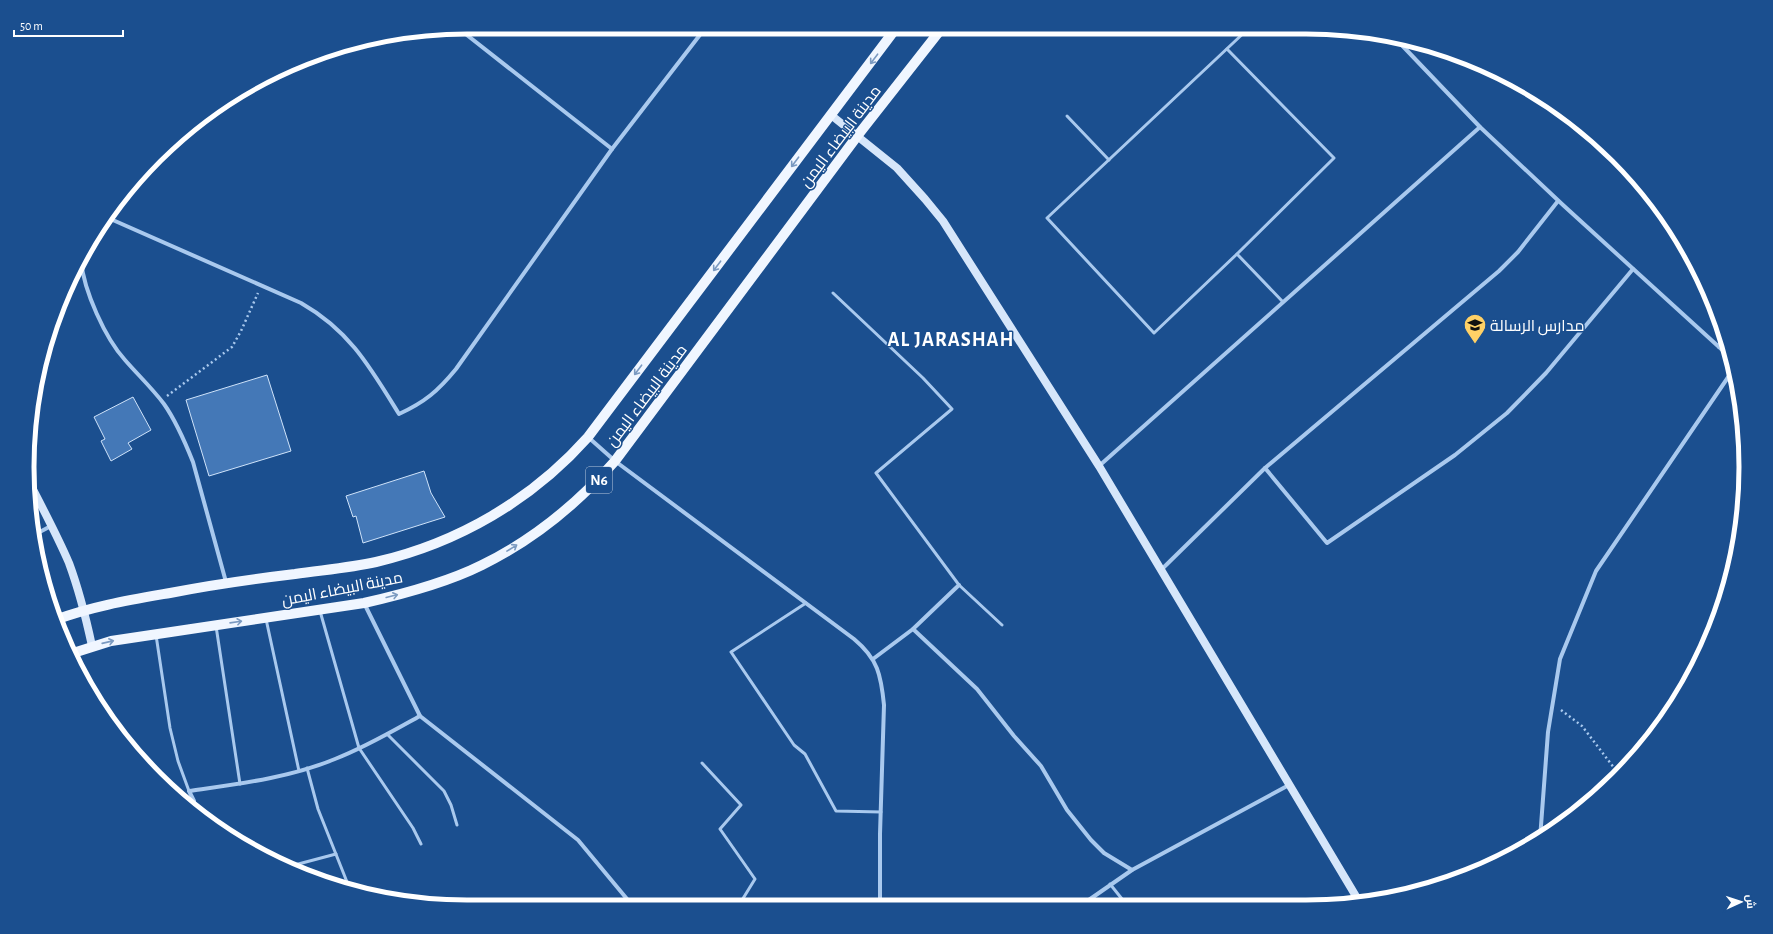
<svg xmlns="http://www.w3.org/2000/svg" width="1773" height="934" font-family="'Alegreya Sans',Cairo,sans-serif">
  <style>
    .building { fill: #4478b7; stroke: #cfe3fa }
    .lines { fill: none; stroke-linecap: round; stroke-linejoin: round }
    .path { stroke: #a9c9ee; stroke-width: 2.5; stroke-dasharray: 2 3; stroke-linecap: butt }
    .lane { stroke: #a9c9ee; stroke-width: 3 }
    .street { stroke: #a9c9ee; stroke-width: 4 }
    .secondary { stroke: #d6e6fa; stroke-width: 8 }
    .primary { stroke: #f0f6ff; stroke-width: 10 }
    .oneway { stroke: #7b9ac1 }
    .labels { text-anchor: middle; stroke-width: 3; stroke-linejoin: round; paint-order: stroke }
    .shield { fill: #1b4f8f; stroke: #bbcadd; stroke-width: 1 }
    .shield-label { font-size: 15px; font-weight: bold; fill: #fff }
    .street-label { font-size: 16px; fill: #fff; stroke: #1b4f8f }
    .poi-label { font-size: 16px; fill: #fff; stroke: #1b4f8f; text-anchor: start }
    .district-label { font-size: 20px; font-weight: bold; letter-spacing: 1px; fill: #fff; stroke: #1b4f8f }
    .rim { fill: none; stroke: #fff; stroke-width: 5 }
  </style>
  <rect width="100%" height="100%" fill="#1b4f8f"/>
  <g class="building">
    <path d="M267 375 291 451 209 476 186 400Z"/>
    <path d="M133 397 151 430 128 443 132 449 111 461 101 441 105 439 94 417Z"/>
    <path d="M424 471 431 493 445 517 363 543 356 516 353 517 346 496Z"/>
  </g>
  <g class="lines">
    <g class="path">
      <path d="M167 396 232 347 241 331 258 293"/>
      <path d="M1561 710 1582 726 1618 773"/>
    </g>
    <g class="lane">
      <path d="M1227 49 1334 158 1237 254 1283 302"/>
      <path d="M1067 116 1109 160"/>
      <path d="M1237 254 1154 333 1047 218 1249 28"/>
      <path d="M833 293 923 378 952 409 876 473 959 585 1002 625"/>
      <path d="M806 603 731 652 794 745 805 754 836 811 881 812"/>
      <path d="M320 611 359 748 413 828 421 844"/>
      <path d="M266 619 299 771"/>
      <path d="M216 626 240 784"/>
      <path d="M156 635 170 728 178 761 189 791"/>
      <path d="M387 734 444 791 451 805 457 825"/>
      <path d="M702 763 741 805 720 829 755 879 739 905"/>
      <path d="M307 768 318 809 347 882"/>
      <path d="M287 867 336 854"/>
      <path d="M1110 884 1126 904"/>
    </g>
    <g class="street">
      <path d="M458 28 612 149"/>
      <path d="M1395 38 1480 127 1563 205 1730 357"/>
      <path d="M106 217 301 303C350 331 370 367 399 414 425 402 438 391 456 369L612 149 706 27"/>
      <path d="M81 261C84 291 105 338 125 360 138 375 152 388 164 404 176 421 185 442 193 462L226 582"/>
      <path d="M1719 347 1724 331"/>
      <path d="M588 437 615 461 854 639C878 659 881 675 884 705L880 834V905"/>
      <path d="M1099 466 1480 127"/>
      <path d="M1265 468 1327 543 1455 455 1507 413 1546 373 1633 269"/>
      <path d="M34 535 51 526"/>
      <path d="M1161 570 1265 468 1499 271 1518 252 1558 201"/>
      <path d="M364 603 420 716 578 840 632 905"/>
      <path d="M913 629 977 689 1014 736 1041 766 1067 810 1091 840 1104 853 1132 870"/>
      <path d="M873 659 913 629 959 585"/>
      <path d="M185 804 194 801 189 791C238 784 289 778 335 759 364 748 393 731 420 716"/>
      <path d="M1540 839 1548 732 1560 659 1596 571 1733 370"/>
      <path d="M1083 904 1132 870 1289 785"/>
    </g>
    <g class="secondary">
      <path d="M831 115 897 168 925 199 943 221 1099 466 1360 903"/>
      <path d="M28 480C42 507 57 535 69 563 79 590 86 618 92 646"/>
    </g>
    <g class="primary">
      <path d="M55 620C93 606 130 600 170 593 211 585 253 579 295 574 322 570 349 568 376 562 458 543 532 500 588 437L897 27"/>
      <path d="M70 654 111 641 364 603C404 594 446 583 482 565 533 540 578 503 615 461L858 135 942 28"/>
    </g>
  </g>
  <defs><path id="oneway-shaft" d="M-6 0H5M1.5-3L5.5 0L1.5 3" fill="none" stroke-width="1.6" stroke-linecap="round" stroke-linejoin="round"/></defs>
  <g class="oneway">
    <use href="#oneway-shaft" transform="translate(874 59) rotate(127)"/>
    <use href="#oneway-shaft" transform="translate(795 162) rotate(127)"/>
    <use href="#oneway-shaft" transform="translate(717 266) rotate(127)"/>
    <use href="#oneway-shaft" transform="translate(638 370) rotate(127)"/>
    <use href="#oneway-shaft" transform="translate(512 548) rotate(-32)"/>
    <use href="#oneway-shaft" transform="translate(392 596) rotate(-14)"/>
    <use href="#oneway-shaft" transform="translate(236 622) rotate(-8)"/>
    <use href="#oneway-shaft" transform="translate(108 642) rotate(-13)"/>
  </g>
  <defs>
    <g id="school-pin" transform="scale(1.15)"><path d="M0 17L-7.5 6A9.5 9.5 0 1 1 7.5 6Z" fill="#ffd166" stroke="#1b4f8f"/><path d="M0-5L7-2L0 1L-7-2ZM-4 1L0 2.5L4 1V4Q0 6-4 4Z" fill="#111"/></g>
  </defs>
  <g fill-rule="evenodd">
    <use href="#school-pin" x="1475" y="325"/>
  </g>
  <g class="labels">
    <rect class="shield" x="586" y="467" width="26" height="26" rx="3"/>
    <g class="shield-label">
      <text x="599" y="485">N6</text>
    </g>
    <g class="street-label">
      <text transform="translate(840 136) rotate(-53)" y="6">مدينة البيضاء اليمن</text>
      <text transform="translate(646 395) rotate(-53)" y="6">مدينة البيضاء اليمن</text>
      <text transform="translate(342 588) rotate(-11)" y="6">مدينة البيضاء اليمن</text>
    </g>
    <g class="poi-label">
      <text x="1490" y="331">مدارس الرسالة</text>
    </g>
    <g class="district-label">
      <text x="951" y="346">AL JARASHAH</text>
    </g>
  </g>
  <path d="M0 0H1773V934H0ZM467 34H1306A433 433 0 0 1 1739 467V467A433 433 0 0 1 1306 900H467A433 433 0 0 1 34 467V467A433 433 0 0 1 467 34Z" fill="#1b4f8f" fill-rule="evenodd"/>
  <path class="rim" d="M467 34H1306A433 433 0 0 1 1739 467V467A433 433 0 0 1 1306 900H467A433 433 0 0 1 34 467V467A433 433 0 0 1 467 34Z"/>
  <g transform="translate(1741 902) rotate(87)" stroke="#1b4f8f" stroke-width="3" paint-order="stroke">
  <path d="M0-3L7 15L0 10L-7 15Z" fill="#ffffff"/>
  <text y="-6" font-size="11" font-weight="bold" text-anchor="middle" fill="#ffffff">ش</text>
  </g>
  <path d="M14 30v6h109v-6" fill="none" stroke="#ffffff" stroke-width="2"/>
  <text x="20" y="30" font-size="12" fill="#ffffff" stroke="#1b4f8f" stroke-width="3" paint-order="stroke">50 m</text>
</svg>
